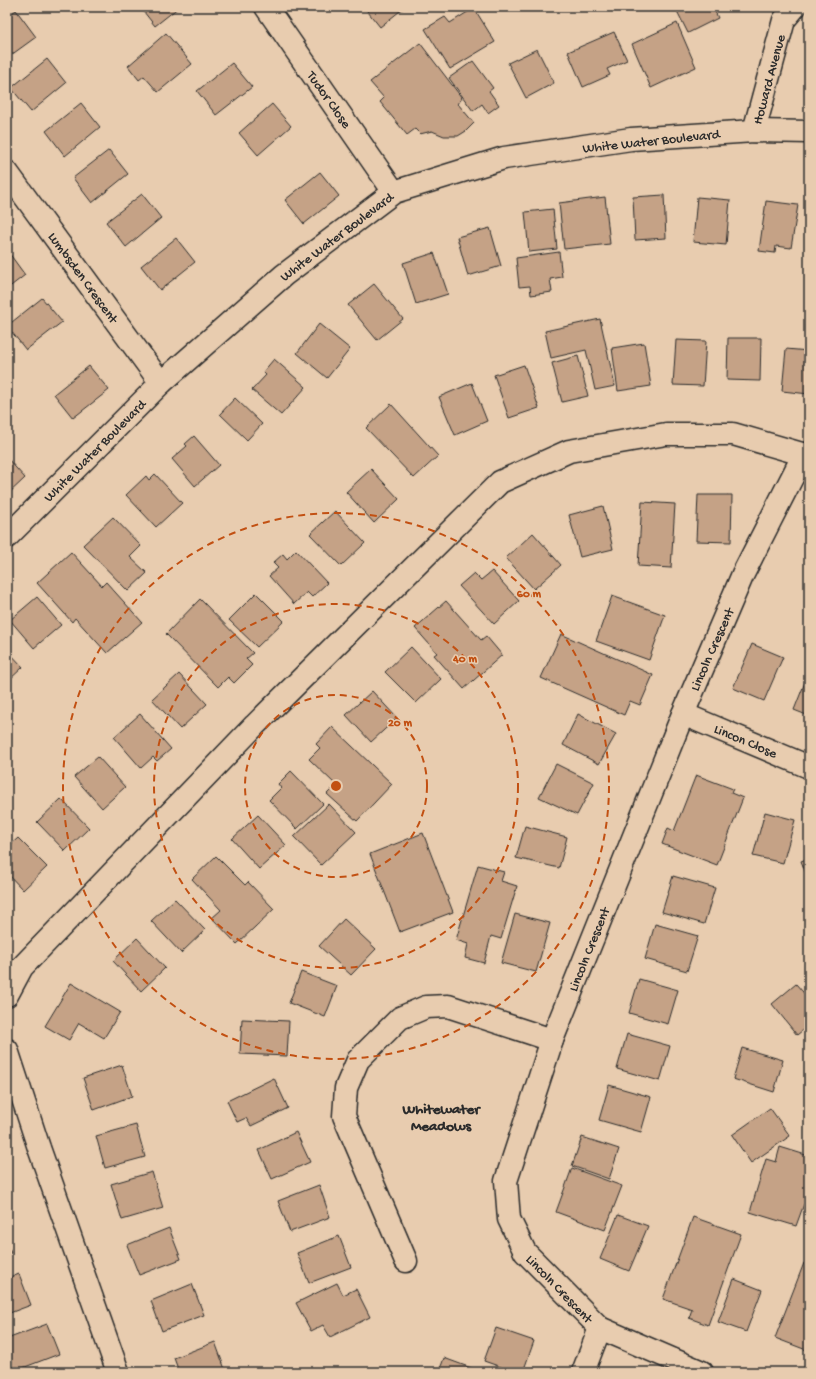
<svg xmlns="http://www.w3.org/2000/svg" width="816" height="1379" font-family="'Gochi Hand',sans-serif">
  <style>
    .building { fill: #c5a286; stroke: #2b2b2b }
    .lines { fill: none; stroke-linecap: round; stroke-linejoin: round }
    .minor-casing { stroke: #2b2b2b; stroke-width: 25 }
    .minor { stroke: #e8ccaf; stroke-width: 22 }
    .ring { fill: none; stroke: #c25012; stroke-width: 2; stroke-dasharray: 7 5 }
    .labels { text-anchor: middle; stroke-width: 3; stroke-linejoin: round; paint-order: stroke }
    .street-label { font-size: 14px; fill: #2b2b2b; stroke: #e8ccaf }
    .neighbourhood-label { font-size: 15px; font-weight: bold; fill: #2b2b2b; stroke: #e8ccaf }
    .centre { fill: #c25012; stroke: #e8ccaf; stroke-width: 2 }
    .ring-label { font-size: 12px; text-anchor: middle; font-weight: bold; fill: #c25012; stroke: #e8ccaf; stroke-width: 3; stroke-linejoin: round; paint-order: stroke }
  </style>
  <rect width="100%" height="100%" fill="#e8ccaf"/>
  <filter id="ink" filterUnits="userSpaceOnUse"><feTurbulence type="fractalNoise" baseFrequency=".025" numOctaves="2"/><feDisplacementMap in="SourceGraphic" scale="8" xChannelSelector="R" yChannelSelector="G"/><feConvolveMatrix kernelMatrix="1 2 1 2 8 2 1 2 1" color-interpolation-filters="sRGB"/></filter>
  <g filter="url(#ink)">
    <g class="building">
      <path d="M140 7H179L155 26Z"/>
      <path d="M364 7H405L380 27Z"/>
      <path d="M675 7H713L718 18 688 33Z"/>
      <path d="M474 8 495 42 450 69 425 29 445 17 450 23Z"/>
      <path d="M16 10 36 37 7 58V17Z"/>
      <path d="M677 23 696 67 651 88 632 44Z"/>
      <path d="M614 32 627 60 607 69 610 75 583 87 568 52Z"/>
      <path d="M166 33 192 64 158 92 144 76 139 80 128 66Z"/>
      <path d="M420 43 462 98 458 104 474 123 466 131 458 136H444L432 131 420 134 415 129 407 135 380 102 384 98 370 82Z"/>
      <path d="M537 49 554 83 526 98 508 63Z"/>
      <path d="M47 59 66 83 31 112 11 88Z"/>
      <path d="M473 61 493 88 489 91 499 105 488 113 482 104 473 111 449 78Z"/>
      <path d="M232 63 252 87 216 115 197 91Z"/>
      <path d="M81 103 100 127 65 156 46 131Z"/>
      <path d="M272 104 291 126 258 155 239 133Z"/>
      <path d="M109 150 128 174 92 203 73 178Z"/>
      <path d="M320 172 339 196 304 224 285 200Z"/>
      <path d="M142 194 161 218 126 247 106 222Z"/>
      <path d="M664 195 666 238 635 240 633 197Z"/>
      <path d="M605 197 610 244 564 249 559 203Z"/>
      <path d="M697 197 730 200 726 245 693 242Z"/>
      <path d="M766 201 798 205 791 248 776 246 775 253 759 251Z"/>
      <path d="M553 209 557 249 529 252 525 212Z"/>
      <path d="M490 228 501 266 468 276 457 237Z"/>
      <path d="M176 238 195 262 160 290 141 266Z"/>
      <path d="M559 252 562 277 550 279 552 292 531 295 530 286 519 287 516 258Z"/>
      <path d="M9 253 25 275 7 289V255Z"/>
      <path d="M434 253 448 294 416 304 403 263Z"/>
      <path d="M374 284 403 319 377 340 348 305Z"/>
      <path d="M42 298 62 322 26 350 7 326Z"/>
      <path d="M600 319 615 386 595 390 586 350 551 358 545 331Z"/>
      <path d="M319 324 350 349 327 378 297 353Z"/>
      <path d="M728 338H761L760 381 727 380Z"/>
      <path d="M676 340 706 341 703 386 673 385Z"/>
      <path d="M644 343 651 386 618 391 612 348Z"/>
      <path d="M786 349 809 351V394L782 391Z"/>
      <path d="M578 356 588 396 562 402 552 363Z"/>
      <path d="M274 359 306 387 281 415 252 390 266 375 263 372Z"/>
      <path d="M524 365 539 408 509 418 494 375Z"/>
      <path d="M89 366 109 390 73 418 54 394Z"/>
      <path d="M472 383 487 421 455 435 439 397Z"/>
      <path d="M235 398 262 424 247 440 220 414Z"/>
      <path d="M391 404 438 456 414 478 366 428Z"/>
      <path d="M194 436 219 465 195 486 172 459 187 446 185 444Z"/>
      <path d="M7 458 25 478 7 495Z"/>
      <path d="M371 469 399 499 374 523 346 492Z"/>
      <path d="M155 474 182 503 156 527 126 495 146 476 149 480Z"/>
      <path d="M698 495H732L731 542 696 541Z"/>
      <path d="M642 502 675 504 671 568 638 566Z"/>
      <path d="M603 506 613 549 580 557 569 515Z"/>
      <path d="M335 511 365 543 341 566 310 534Z"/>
      <path d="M113 517 141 546 130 557 147 573 128 591 83 545Z"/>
      <path d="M533 533 561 565 534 589 506 558Z"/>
      <path d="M296 550 327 583 312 597 307 592 294 604 269 576 278 568 273 563 283 554 287 559Z"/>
      <path d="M71 552 102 586 106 582 142 622 107 653 75 618 72 622 37 583Z"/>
      <path d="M492 571 519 601 494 624 459 586 474 573 481 580Z"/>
      <path d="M256 593 284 621 257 647 229 620Z"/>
      <path d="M612 596 665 615 649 660 596 641Z"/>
      <path d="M37 597 61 625 34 648 10 620Z"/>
      <path d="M200 599 253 653 246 659 252 665 234 683 228 677 218 687 166 634Z"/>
      <path d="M446 601 481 640 486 636 502 655 464 689 434 655 437 653 415 628Z"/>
      <path d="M561 634 653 675 640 705 630 701 624 715 541 678Z"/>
      <path d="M752 644 783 657 764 701 733 688Z"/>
      <path d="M411 647 441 679 416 703 385 672Z"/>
      <path d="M7 650 23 667 7 682Z"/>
      <path d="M809 672V716L794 710Z"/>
      <path d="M179 674 207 704 180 729 152 699Z"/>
      <path d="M372 691 397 718 371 742 346 715Z"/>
      <path d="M140 714 171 749 157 761 153 757 141 768 114 737Z"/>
      <path d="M578 714 616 734 599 764 563 745Z"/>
      <path d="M332 727 392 784 357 821 327 794 336 785 309 759 320 748 316 744Z"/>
      <path d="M98 757 125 787 102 808 74 777Z"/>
      <path d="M556 764 594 783 577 815 539 797Z"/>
      <path d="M291 771 323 804 297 829 269 800 281 788 278 784Z"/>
      <path d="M696 775 733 789 731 793 743 798 717 865 662 844 668 828 674 831Z"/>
      <path d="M61 799 89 828 65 851 37 822Z"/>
      <path d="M329 804 356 832 321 865 294 837Z"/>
      <path d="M765 812 795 820 783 863 753 856Z"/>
      <path d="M258 815 286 845 259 869 232 839Z"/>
      <path d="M525 826 567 837 559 868 516 858Z"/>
      <path d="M423 833 453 912 400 932 370 854Z"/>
      <path d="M18 838 47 867 23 890 7 873V854L9 852 7 848Z"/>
      <path d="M216 856 245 885 248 882 274 909 237 944 212 918 221 910 192 879Z"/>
      <path d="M809 858V881L801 861Z"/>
      <path d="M478 865 504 872 501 881 517 886 501 939 491 936 484 963 465 958 468 944 456 940Z"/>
      <path d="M673 876 715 888 704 924 662 912Z"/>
      <path d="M175 899 205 930 181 953 151 921Z"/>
      <path d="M515 914 550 923 536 972 501 963Z"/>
      <path d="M344 919 376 949 351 975 319 946Z"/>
      <path d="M655 924 698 936 687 971 645 959Z"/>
      <path d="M137 938 165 968 141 991 113 961Z"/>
      <path d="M301 972 337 986 325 1017 289 1003Z"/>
      <path d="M639 979 678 990 668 1024 629 1013Z"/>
      <path d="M71 983 120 1012 104 1038 79 1023 69 1040 45 1026Z"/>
      <path d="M796 984 809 999V1025L797 1035 772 1004Z"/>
      <path d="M242 1019 289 1021 287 1056 240 1054Z"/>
      <path d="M627 1034 670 1046 660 1081 617 1069Z"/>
      <path d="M742 1048 783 1060 774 1092 733 1079Z"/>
      <path d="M122 1065 132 1096 94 1110 83 1078Z"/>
      <path d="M274 1078 288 1108 251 1126 246 1118 237 1122 227 1101Z"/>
      <path d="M609 1085 651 1097 641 1132 599 1120Z"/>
      <path d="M770 1108 790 1136 751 1163 732 1135Z"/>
      <path d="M136 1125 145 1157 105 1168 96 1136Z"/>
      <path d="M296 1132 310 1162 272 1179 259 1150Z"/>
      <path d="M582 1137 619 1149 609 1179 572 1166Z"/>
      <path d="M780 1147 809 1156V1205L804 1204 796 1226 750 1212 766 1159 776 1162Z"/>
      <path d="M572 1168 622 1186 605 1230 556 1212Z"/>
      <path d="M152 1172 163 1208 122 1220 111 1184Z"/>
      <path d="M319 1185 330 1217 290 1232 278 1201Z"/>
      <path d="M618 1215 648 1226 629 1271 600 1259Z"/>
      <path d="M693 1217 741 1234 708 1325 689 1318 692 1309 663 1299Z"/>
      <path d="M169 1228 181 1259 139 1275 127 1245Z"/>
      <path d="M339 1236 351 1267 309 1283 297 1253Z"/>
      <path d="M7 1244 11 1253 7 1254Z"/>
      <path d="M804 1263 809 1265V1351L775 1338Z"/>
      <path d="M19 1274 31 1305 7 1314V1279Z"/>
      <path d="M734 1279 762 1290 746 1332 718 1322Z"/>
      <path d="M337 1283 343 1295 356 1289 370 1317 330 1337 323 1325 311 1331 296 1303Z"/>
      <path d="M192 1284 204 1315 162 1331 151 1301Z"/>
      <path d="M47 1324 59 1354 12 1372 7 1360V1339Z"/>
      <path d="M496 1328 534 1341 523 1372H515L484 1361Z"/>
      <path d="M215 1342 226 1372H179L174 1358Z"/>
      <path d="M444 1358 482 1372H439Z"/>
    </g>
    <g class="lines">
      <g class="minor-casing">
        <g id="minor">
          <path d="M266 7 394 192"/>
          <path d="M754 131 784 20 795 7"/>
          <path d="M7 172 161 383"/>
          <path d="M7 537 161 383 284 275 394 192 504 158 631 139 754 131 809 132"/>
          <path d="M683 714 809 767"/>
          <path d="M7 995 22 967 255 725 500 482 569 451 666 434H733L809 456"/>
          <path d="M7 1050 39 1148 118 1372"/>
          <path d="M406 1261 344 1116 346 1088 358 1060 400 1018 426 1007 448 1006 552 1040"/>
          <path d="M583 1372 600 1328"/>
          <path d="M702 1372 600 1328 525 1252 509 1219 506 1181 552 1040 683 714 743 574 804 454"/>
        </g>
      </g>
      <use href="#minor" class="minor"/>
    </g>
  </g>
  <g class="ring">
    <circle cx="336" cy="786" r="91"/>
    <circle cx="336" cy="786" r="182"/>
    <circle cx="336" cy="786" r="273"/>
  </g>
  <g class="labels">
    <g class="street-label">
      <text transform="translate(768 79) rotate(-75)" y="5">Howard Avenue</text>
      <text transform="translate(330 99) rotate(55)" y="5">Tudor Close</text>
      <text transform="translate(651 140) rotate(-6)" y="5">White Water Boulevard</text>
      <text transform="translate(336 236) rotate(-37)" y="5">White Water Boulevard</text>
      <text transform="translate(84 277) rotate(54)" y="5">Lumbsden Crescent</text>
      <text transform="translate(94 450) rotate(-45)" y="5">White Water Boulevard</text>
      <text transform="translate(711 649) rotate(-66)" y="5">Lincoln Crescent</text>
      <text transform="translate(746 740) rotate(23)" y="5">Lincon Close</text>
      <text transform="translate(588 949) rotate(-68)" y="5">Lincoln Crescent</text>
      <text transform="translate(560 1288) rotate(46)" y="5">Lincoln Crescent</text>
    </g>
    <g class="neighbourhood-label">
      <text x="441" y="1113">Whitewater<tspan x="441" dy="17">Meadows</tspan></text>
    </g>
  </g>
  <circle cx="336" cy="786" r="6" class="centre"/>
  <g class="ring-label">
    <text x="529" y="597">60 m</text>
    <text x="465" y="662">40 m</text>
    <text x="400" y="726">20 m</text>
  </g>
  <rect width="816" height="1379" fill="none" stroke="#e8ccaf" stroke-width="24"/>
  <rect x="12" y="12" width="792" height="1355" fill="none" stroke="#2b2b2b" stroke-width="1.5" filter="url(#ink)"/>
</svg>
